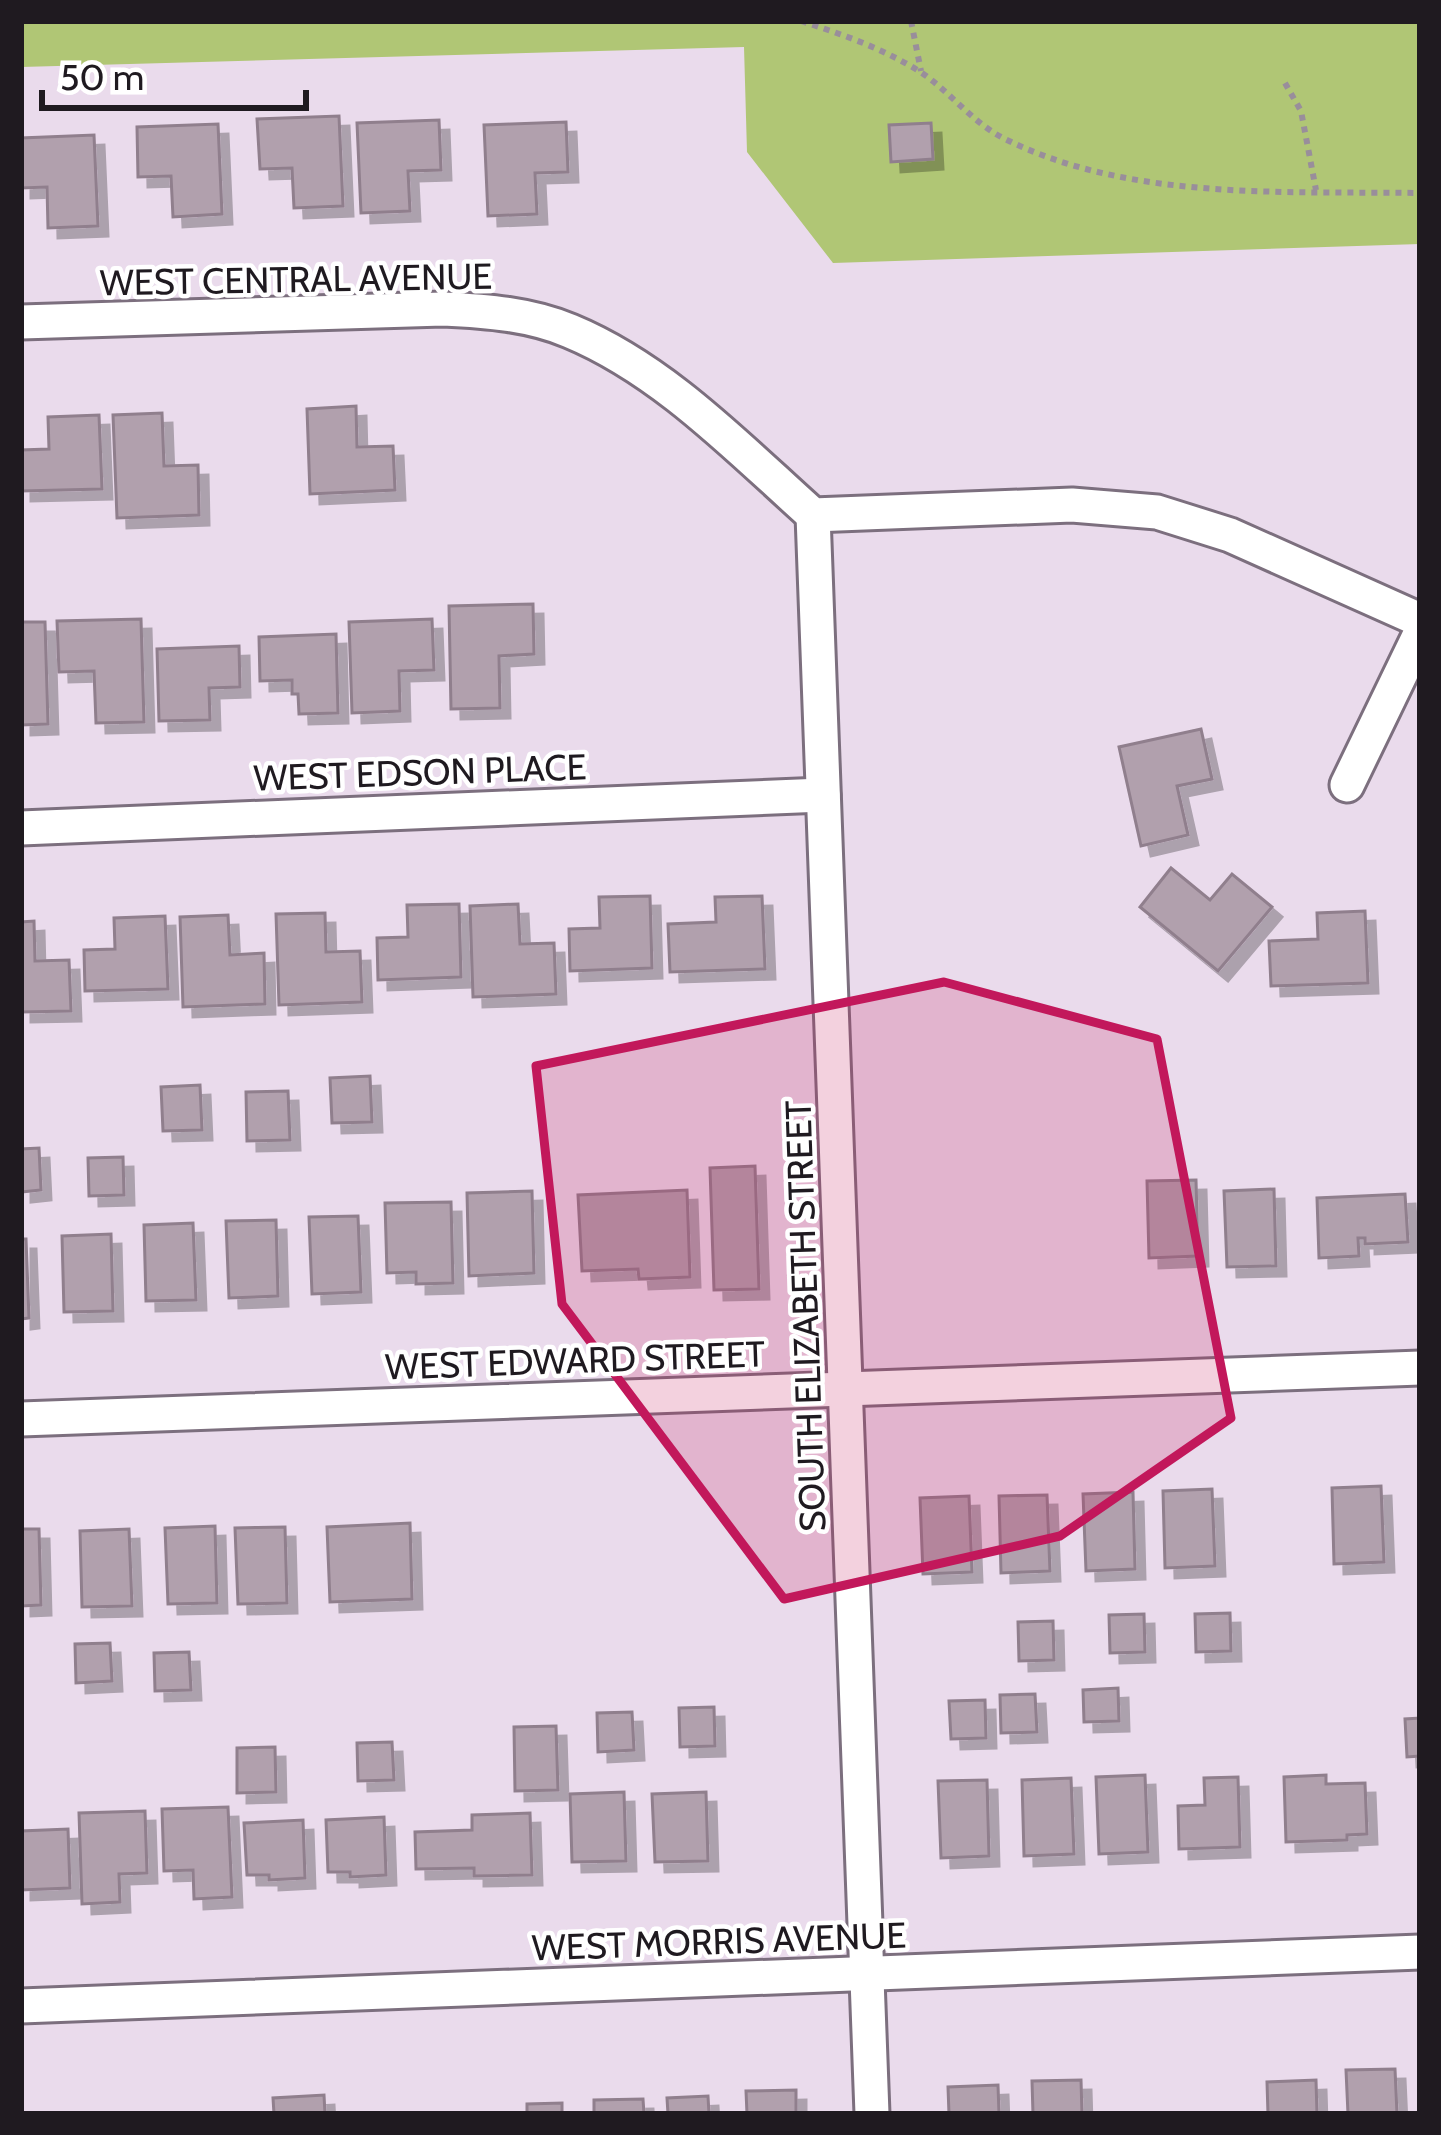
<svg xmlns="http://www.w3.org/2000/svg" width="1441" height="2135" font-family="Cabin,sans-serif">
  <style>
    .green { fill: #b0c675 }
    .building { fill: #b1a0ad; stroke: #907f8d; stroke-width: 3; filter: url(#shadow) }
    .lines { fill: none; stroke-linecap: round; stroke-linejoin: round }
    .minor-casing { stroke: #7c6f7e; stroke-width: 39 }
    .path { stroke: #998e9b; stroke-width: 6; stroke-dasharray: 6 6; stroke-linecap: butt }
    .minor { stroke: #fff; stroke-width: 33 }
    .marked { fill: #c2185b; fill-opacity: 0.2; stroke: #c2185b; stroke-width: 9; stroke-linejoin: round }
    .labels { text-anchor: middle; stroke-width: 9; stroke-linejoin: round; paint-order: stroke }
    .street-label { font-size: 36px; fill: #1f1a20; stroke: #fff }
  </style>
  <defs>
    <filter id="shadow"><feDropShadow dx="10" dy="10" stdDeviation="0" flood-color="#0004"/></filter>
  </defs>
  <rect width="100%" height="100%" fill="#eadbec"/>
  <path class="green" d="M21 21H1420V244L833 263 747 152 744 47 21 67Z"/>
  <g class="building">
    <path d="M339 116 343 206 294 208 292 168 260 169 257 119Z"/>
    <path d="M439 120 441 170 408 171 410 211 361 213 357 123Z"/>
    <path d="M566 122 568 172 535 173 537 214 488 216 484 125Z"/>
    <path d="M931 123 933 159 891 162 889 125Z"/>
    <path d="M218 124 222 214 173 217 171 176 138 177 137 127Z"/>
    <path d="M94 135 98 226 48 228 47 187 21 188V138Z"/>
    <path d="M356 406 357 447 393 446 395 490 310 494 307 409Z"/>
    <path d="M162 413 164 466 198 465 199 515 117 518 113 415Z"/>
    <path d="M99 415 102 489 21 491V450L49 449 48 417Z"/>
    <path d="M533 604 534 654 499 656 500 708 451 709 449 606Z"/>
    <path d="M141 619 144 722 96 723 94 671 59 672 57 621Z"/>
    <path d="M432 619 434 670 399 671 400 711 352 713 349 622Z"/>
    <path d="M21 622H45L48 724 21 725Z"/>
    <path d="M336 634 338 713 299 714 298 694H292V680L260 681 259 637Z"/>
    <path d="M239 646 240 687 209 688 210 720 159 721 157 649Z"/>
    <path d="M1201 729 1212 779 1177 786 1188 835 1141 846 1119 747Z"/>
    <path d="M1171 868 1210 900 1232 874 1272 907 1218 971 1140 907Z"/>
    <path d="M650 896 652 968 570 971 569 929 600 928 599 897Z"/>
    <path d="M762 896 765 969 670 972 668 924 716 922 715 897Z"/>
    <path d="M459 904 461 977 378 980 377 938 408 937 407 905Z"/>
    <path d="M518 904 520 944 554 943 556 994 473 997 470 906Z"/>
    <path d="M1365 911 1368 983 1271 986 1269 941 1318 939 1317 913Z"/>
    <path d="M325 913 326 952 360 951 362 1002 279 1005 276 914Z"/>
    <path d="M228 915 230 955 264 953 265 1004 183 1007 180 917Z"/>
    <path d="M165 916 168 989 85 991 84 950 115 949 114 918Z"/>
    <path d="M34 921 35 961 69 960 71 1011 21 1012V922Z"/>
    <path d="M370 1076 372 1122 332 1123 330 1078Z"/>
    <path d="M200 1085 202 1130 163 1131 161 1087Z"/>
    <path d="M288 1091 290 1140 247 1141 246 1092Z"/>
    <path d="M39 1148 41 1190 21 1192V1149Z"/>
    <path d="M123 1157 124 1195 89 1196 88 1158Z"/>
    <path d="M755 1166 759 1289 714 1290 710 1168Z"/>
    <path d="M1196 1180 1198 1256 1149 1258 1147 1181Z"/>
    <path d="M1274 1189 1276 1266 1227 1267 1224 1191Z"/>
    <path d="M687 1190 690 1277 639 1279 638 1269 582 1271 578 1195Z"/>
    <path d="M532 1191 534 1273 469 1276 467 1193Z"/>
    <path d="M1405 1194 1408 1242 1365 1244V1238H1358L1359 1256 1319 1258 1317 1198Z"/>
    <path d="M451 1202 453 1283 416 1284V1272L387 1273 385 1203Z"/>
    <path d="M358 1216 361 1292 312 1294 309 1217Z"/>
    <path d="M276 1220 278 1296 229 1298 226 1221Z"/>
    <path d="M193 1223 196 1300 146 1301 144 1225Z"/>
    <path d="M111 1234 113 1311 64 1312 62 1236Z"/>
    <path d="M21 1239H26L29 1318 21 1319Z"/>
    <path d="M1381 1486 1384 1562 1334 1564 1332 1488Z"/>
    <path d="M1212 1489 1215 1566 1165 1568 1163 1491Z"/>
    <path d="M1133 1492 1135 1569 1086 1571 1083 1494Z"/>
    <path d="M1047 1495 1050 1571 1001 1573 999 1496Z"/>
    <path d="M969 1496 972 1572 923 1574 920 1498Z"/>
    <path d="M410 1523 412 1599 330 1602 327 1527Z"/>
    <path d="M215 1526 217 1603 168 1604 165 1528Z"/>
    <path d="M285 1527 287 1603 238 1604 235 1528Z"/>
    <path d="M21 1529H39L41 1605 21 1606Z"/>
    <path d="M129 1529 132 1606 82 1607 80 1531Z"/>
    <path d="M1230 1613 1231 1651 1196 1652 1195 1614Z"/>
    <path d="M1144 1614 1145 1652 1110 1653 1109 1615Z"/>
    <path d="M1053 1621 1054 1660 1019 1661 1018 1622Z"/>
    <path d="M110 1643 112 1681 76 1683 75 1644Z"/>
    <path d="M189 1652 191 1690 155 1691 154 1653Z"/>
    <path d="M1118 1688 1119 1721 1084 1722 1083 1690Z"/>
    <path d="M1035 1694 1037 1732 1001 1733 1000 1695Z"/>
    <path d="M985 1700 986 1738 951 1739 949 1701Z"/>
    <path d="M714 1707 715 1746 680 1747 679 1708Z"/>
    <path d="M632 1712 634 1750 598 1752 597 1713Z"/>
    <path d="M1420 1718V1756L1407 1757 1405 1719Z"/>
    <path d="M556 1726 558 1790 515 1791 514 1727Z"/>
    <path d="M392 1742 394 1780 358 1781 357 1743Z"/>
    <path d="M275 1747 276 1792 237 1793V1748Z"/>
    <path d="M1145 1775 1148 1852 1099 1854 1096 1777Z"/>
    <path d="M1326 1775V1784L1365 1783 1367 1834 1347 1835V1840L1286 1842 1284 1777Z"/>
    <path d="M1238 1777 1240 1847 1179 1849 1178 1806 1205 1805 1204 1778Z"/>
    <path d="M1071 1778 1074 1854 1024 1856 1022 1780Z"/>
    <path d="M987 1780 989 1856 941 1858 938 1781Z"/>
    <path d="M624 1792 626 1861 572 1862 570 1794Z"/>
    <path d="M706 1792 708 1861 655 1862 652 1794Z"/>
    <path d="M228 1807 232 1897 194 1899 193 1870 164 1871 162 1809Z"/>
    <path d="M145 1811 147 1873 119 1874 120 1902 82 1904 79 1813Z"/>
    <path d="M530 1813 532 1875 474 1876V1868L416 1869 415 1832 472 1830V1815Z"/>
    <path d="M384 1817 386 1875 350 1877V1872H328L326 1820Z"/>
    <path d="M303 1820 305 1878 269 1880V1875H247L244 1823Z"/>
    <path d="M68 1829 70 1888 21 1890V1831Z"/>
    <path d="M1395 2069 1397 2114H1348L1346 2070Z"/>
    <path d="M1081 2080 1082 2114H1033L1032 2081Z"/>
    <path d="M1316 2080 1317 2114H1268L1267 2082Z"/>
    <path d="M998 2085 999 2114H949L948 2087Z"/>
    <path d="M796 2090V2114H747L746 2091Z"/>
    <path d="M324 2095 325 2114H274L273 2098Z"/>
    <path d="M708 2096 709 2114H668L667 2098Z"/>
    <path d="M643 2099 644 2114H594V2100Z"/>
    <path d="M562 2103V2114H508H527V2104Z"/>
  </g>
  <g class="lines">
    <g class="minor-casing">
      <g id="minor">
        <path d="M21 322 443 309C486 311 530 314 570 331 664 370 739 449 813 515L1072 505 1157 512 1230 535 1420 620"/>
        <path d="M813 515 872 2114"/>
        <path d="M1347 785 1420 634"/>
        <path d="M21 828 823 795"/>
        <path d="M21 1419 1420 1368"/>
        <path d="M21 2006 1420 1952"/>
      </g>
    </g>
    <g class="path">
      <path d="M801 21C841 34 882 48 919 71 950 91 971 122 1005 139 1130 201 1284 191 1420 193"/>
      <path d="M911 21 921 71"/>
      <path d="M1285 83 1301 111 1316 190"/>
    </g>
    <use href="#minor" class="minor"/>
  </g>
  <path class="marked" d="M944 982 1157 1039 1231 1418 1060 1536 784 1599 562 1304 536 1066Z"/>
  <g class="labels">
    <g class="street-label">
      <text transform="translate(296 279) rotate(-1)" y="13">WEST CENTRAL AVENUE</text>
      <text transform="translate(420 772) rotate(-2)" y="13">WEST EDSON PLACE</text>
      <text transform="translate(805 1316) rotate(-92)" y="13">SOUTH ELIZABETH STREET</text>
      <text transform="translate(575 1360) rotate(-2)" y="13">WEST EDWARD STREET</text>
      <text transform="translate(719 1941) rotate(-2)" y="13">WEST MORRIS AVENUE</text>
    </g>
  </g>
  <rect width="1441" height="2135" fill="none" stroke="#1f1a20" stroke-width="48"/>
  <path d="M42 90v18h264v-18" fill="none" stroke="#1f1a20" stroke-width="6"/>
  <text x="60" y="90" font-size="36" fill="#1f1a20" stroke="#ffffff" stroke-width="9" paint-order="stroke">50 m</text>
</svg>
